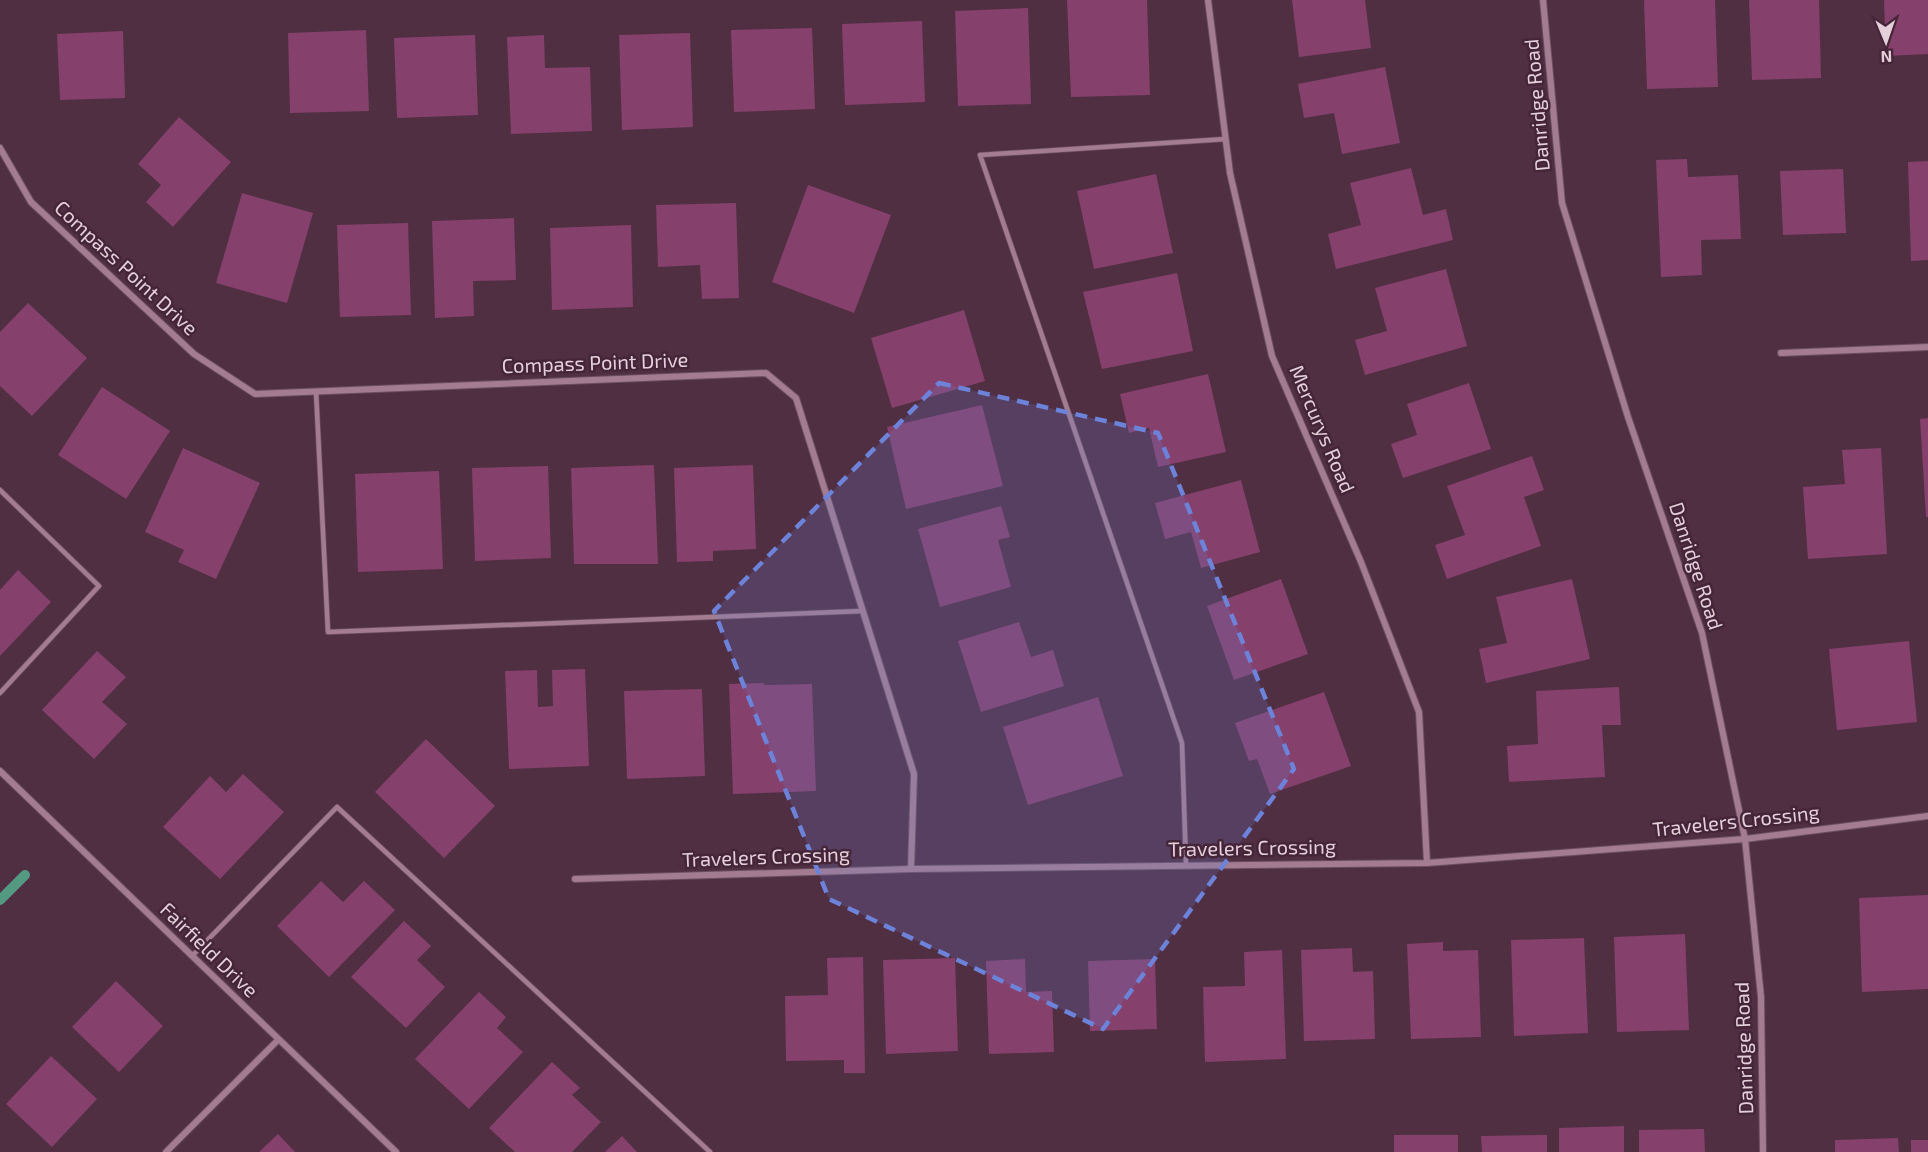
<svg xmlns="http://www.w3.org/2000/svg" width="1928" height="1152" font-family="'Exo 2',sans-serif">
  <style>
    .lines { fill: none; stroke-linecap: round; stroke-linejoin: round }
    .stream { stroke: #549a82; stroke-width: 10 }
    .building { fill: #85406b }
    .lane-casing { stroke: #6a4e5e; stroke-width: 6 }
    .street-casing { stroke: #6a4e5e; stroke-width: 8 }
    .lane { stroke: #a37c92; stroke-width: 4.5 }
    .street { stroke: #a37c92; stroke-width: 6 }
    .marked { fill: #6d82d9; fill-opacity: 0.2; stroke: #6d82d9; stroke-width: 4.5; stroke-dasharray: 12 8; stroke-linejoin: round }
    .labels { text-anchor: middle; stroke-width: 5; stroke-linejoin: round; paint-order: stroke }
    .street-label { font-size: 20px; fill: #e4cfda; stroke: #452538 }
  </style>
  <rect width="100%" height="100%" fill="#502f43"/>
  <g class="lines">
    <path class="stream" d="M0 900 25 875"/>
  </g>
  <g class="building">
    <path d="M1067 0H1147L1150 95 1071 97Z"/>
    <path d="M1292 0H1365L1371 48 1299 57Z"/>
    <path d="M1644 0H1715L1718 87 1647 89Z"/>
    <path d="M1749 0H1819L1821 78 1752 80Z"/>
    <path d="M1884 0H1928V54L1886 56Z"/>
    <path d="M1028 8 1031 104 958 106 955 11Z"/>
    <path d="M922 21 925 102 845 105 842 24Z"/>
    <path d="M812 28 815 109 734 112 731 30Z"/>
    <path d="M366 30 369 111 290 113 288 33Z"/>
    <path d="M123 31 125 98 60 100 57 34Z"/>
    <path d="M690 33 693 127 622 130 619 35Z"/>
    <path d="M475 35 478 115 397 118 394 38Z"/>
    <path d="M544 35 545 68 590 67 592 131 511 134 507 37Z"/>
    <path d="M1385 67 1400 143 1342 154 1334 113 1304 118 1298 84Z"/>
    <path d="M179 117 231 162 173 227 146 202 161 185 138 164Z"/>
    <path d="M1687 159 1688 177 1738 175 1741 239 1701 240 1702 275 1661 277 1656 160Z"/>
    <path d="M1928 161V260L1911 261 1908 162Z"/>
    <path d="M1411 168 1423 215 1446 209 1453 240 1336 269 1328 234 1361 225 1350 183Z"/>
    <path d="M1843 169 1846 233 1783 235 1780 171Z"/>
    <path d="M1156 174 1173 253 1094 269 1077 191Z"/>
    <path d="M808 185 891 215 854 313 772 282Z"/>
    <path d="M242 193 313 213 287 303 216 283Z"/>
    <path d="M736 203 739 298 702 299 700 265 658 267 656 205Z"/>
    <path d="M514 218 516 280 473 281 474 316 435 318 432 221Z"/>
    <path d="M408 223 411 315 340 317 337 225Z"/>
    <path d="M631 225 633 307 552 310 550 228Z"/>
    <path d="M1446 269 1467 346 1365 375 1355 340 1387 331 1375 288Z"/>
    <path d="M1177 273 1193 351 1102 369 1083 292Z"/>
    <path d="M28 303 87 358 32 416 0 386V332Z"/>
    <path d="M964 310 985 381 892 408 871 338Z"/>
    <path d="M1208 374 1226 452 1158 467 1149 428 1129 433 1120 394Z"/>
    <path d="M1469 383 1491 449 1403 478 1391 444 1417 435 1407 404Z"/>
    <path d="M102 387 170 431 126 499 58 455Z"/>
    <path d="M982 405 1003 486 906 509 887 427Z"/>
    <path d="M1928 418V517H1926L1920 419Z"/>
    <path d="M183 448 260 483 216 579 178 562 184 550 145 532Z"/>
    <path d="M1881 448 1887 554 1808 559 1803 487 1845 484 1842 450Z"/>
    <path d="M1532 456 1544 490 1524 497 1541 546 1447 579 1435 545 1465 535 1447 486Z"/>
    <path d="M654 465 658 564H574L571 468Z"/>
    <path d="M753 465 756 549 713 551V561L677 562 674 468Z"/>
    <path d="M548 466 551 558 475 561 472 468Z"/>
    <path d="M439 471 443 569 358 572 355 474Z"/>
    <path d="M1241 480 1260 552 1201 568 1191 532 1165 539 1155 503Z"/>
    <path d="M1001 506 1010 537 998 540 1011 587 940 607 918 529Z"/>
    <path d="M18 570 51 602 0 656V590Z"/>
    <path d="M1281 579 1308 654 1234 680 1207 606Z"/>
    <path d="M1572 579 1590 659 1486 683 1479 649 1507 643 1496 597Z"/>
    <path d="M1019 622 1031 657 1053 650 1064 686 981 712 958 641Z"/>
    <path d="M1909 641 1917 722 1837 730 1829 649Z"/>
    <path d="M97 651 126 677 102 702 127 724 94 759 42 710Z"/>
    <path d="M585 669 589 766 509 769 505 671 537 670 538 707 553 706 552 670Z"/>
    <path d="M764 683V685L812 684 816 791 733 794 729 684Z"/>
    <path d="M1619 687 1621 725H1602L1605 777 1509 782 1507 746 1538 744 1536 691Z"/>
    <path d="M702 689 705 776 627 779 624 691Z"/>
    <path d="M1324 692 1351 766 1270 794 1257 759 1249 761 1235 723Z"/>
    <path d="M1098 697 1123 776 1028 805 1003 727Z"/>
    <path d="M426 739 495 806 444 858 375 792Z"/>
    <path d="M243 774 284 812 220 879 163 827 210 776 226 792Z"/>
    <path d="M321 881 343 902 364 881 395 910 329 977 277 926Z"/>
    <path d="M1928 895V989L1862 992 1859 898Z"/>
    <path d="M404 921 431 946 417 960 445 987 406 1028 351 977Z"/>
    <path d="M1685 934 1689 1030 1617 1032 1614 937Z"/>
    <path d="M1584 938 1588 1033 1514 1036 1511 940Z"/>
    <path d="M1443 942V951L1478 950 1481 1037 1411 1039 1407 944Z"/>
    <path d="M1352 948 1353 972 1373 971 1375 1039 1304 1041 1301 950Z"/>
    <path d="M1282 950 1286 1059 1205 1062 1203 987 1245 986 1244 952Z"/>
    <path d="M863 957 865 1073H844V1060L786 1061 785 996 828 995 827 958Z"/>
    <path d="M955 958 958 1051 886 1054 883 960Z"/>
    <path d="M1025 959 1026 992 1052 991 1054 1052 989 1054 986 961Z"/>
    <path d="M1155 959 1157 1029 1090 1031 1088 961Z"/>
    <path d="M116 981 163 1026 119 1072 72 1027Z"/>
    <path d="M479 992 506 1017 497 1028 523 1052 469 1109 415 1059Z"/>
    <path d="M51 1056 97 1099 52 1147 6 1104Z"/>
    <path d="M552 1062 580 1088 572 1095 601 1122 572 1152H515L489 1128Z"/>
    <path d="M1624 1126V1152H1559V1128Z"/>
    <path d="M1704 1129 1705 1152H1639V1130Z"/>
    <path d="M278 1134 295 1152H259Z"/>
    <rect x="1394" y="1135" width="64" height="17"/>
    <path d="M1547 1135V1152H1482L1481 1136Z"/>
    <path d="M622 1136 637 1152H605Z"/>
    <path d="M1898 1138 1899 1152H1835V1140Z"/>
    <rect x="1911" y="1140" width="17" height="12"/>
  </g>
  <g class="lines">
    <g class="lane-casing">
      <g id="lane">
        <path d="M316 391 328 632 863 611"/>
        <path d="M0 490 99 586 0 693"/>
        <path d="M1186 865 1182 743 980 155 1226 139"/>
        <path d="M192 956 337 807 710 1152"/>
      </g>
    </g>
    <g class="street-casing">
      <g id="street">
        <path d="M1208 0 1230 173 1272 356 1361 562 1419 712 1427 863"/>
        <path d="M1543 0 1562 203 1628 417 1702 633 1745 839 1761 997 1763 1152"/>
        <path d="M0 148 31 202 194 354 255 394 766 373 796 398 914 774 911 869"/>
        <path d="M1781 353 1928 347"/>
        <path d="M0 771 396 1152"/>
        <path d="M575 879 911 869 1427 863 1745 839 1928 816"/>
        <path d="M166 1152 278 1040"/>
      </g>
    </g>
    <use href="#lane" class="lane"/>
    <use href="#street" class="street"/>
  </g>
  <path class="marked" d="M939 383 1158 433 1294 769 1103 1029 829 899 714 611Z"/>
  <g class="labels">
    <g class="street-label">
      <text transform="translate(1537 105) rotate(-95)" y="7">Danridge Road</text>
      <text transform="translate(126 268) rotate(43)" y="7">Compass Point Drive</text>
      <text transform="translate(595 363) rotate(-2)" y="7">Compass Point Drive</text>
      <text transform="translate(1322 429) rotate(67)" y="7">Mercurys Road</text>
      <text transform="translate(1696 566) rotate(72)" y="7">Danridge Road</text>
      <text transform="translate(1736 821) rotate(-6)" y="7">Travelers Crossing</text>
      <text transform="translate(1252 848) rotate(-1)" y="7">Travelers Crossing</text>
      <text transform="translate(766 857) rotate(-2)" y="7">Travelers Crossing</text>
      <text transform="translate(209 950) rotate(44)" y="7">Fairfield Drive</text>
      <text transform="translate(1744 1048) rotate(-92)" y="7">Danridge Road</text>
    </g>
  </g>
  <g transform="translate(1886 42) rotate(178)" stroke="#452538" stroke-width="4.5" paint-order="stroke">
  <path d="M0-4.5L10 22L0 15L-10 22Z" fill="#e4cfda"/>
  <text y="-9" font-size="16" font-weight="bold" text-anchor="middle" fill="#e4cfda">N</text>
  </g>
</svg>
